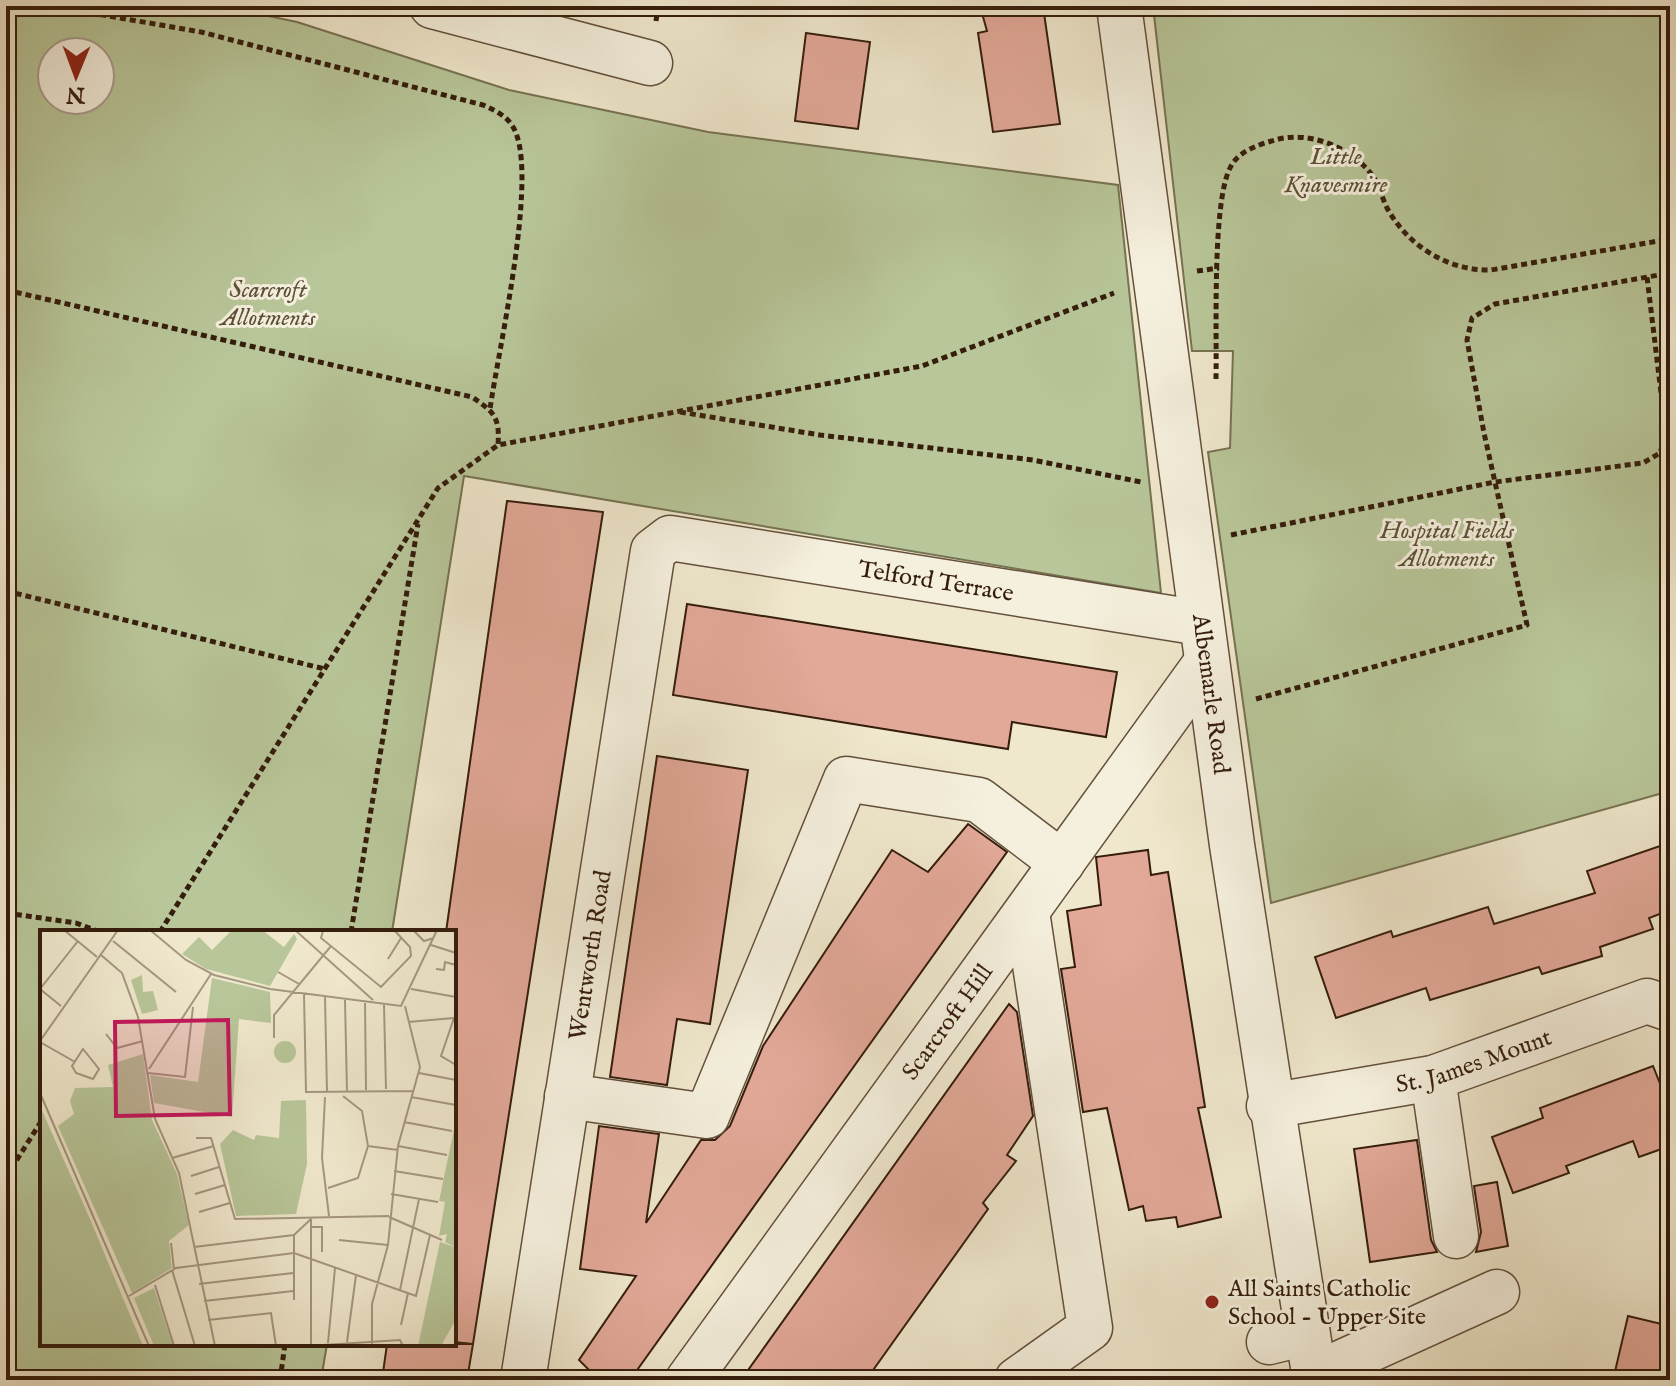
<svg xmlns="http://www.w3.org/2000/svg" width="1676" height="1386" font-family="'IM FELL English',serif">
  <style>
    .green { fill: #b8c699; stroke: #767252; stroke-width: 2; fill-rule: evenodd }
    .building { fill: #e2a898; stroke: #351d0c; stroke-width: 2 }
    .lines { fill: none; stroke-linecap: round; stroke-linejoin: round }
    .minor-casing { stroke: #64503c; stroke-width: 47 }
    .path { stroke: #351d0c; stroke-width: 5; stroke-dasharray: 6 4; stroke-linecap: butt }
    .minor { stroke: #f5f0de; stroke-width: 44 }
    .poi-dot { fill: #8f2418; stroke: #f5f0de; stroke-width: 3 }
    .labels { text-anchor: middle; stroke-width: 6; stroke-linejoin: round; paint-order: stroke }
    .park-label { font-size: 24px; font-style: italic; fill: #5c5036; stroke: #f5f0de }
    .street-label { font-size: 24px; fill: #351d0c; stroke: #f5f0de }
    .poi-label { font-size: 24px; fill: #351d0c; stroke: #f5f0de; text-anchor: start }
    .inset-road { fill: none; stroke: #a59780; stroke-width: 2 }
    .view { fill: #c2185b; fill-opacity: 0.15; stroke: #c2185b; stroke-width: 4 }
    .inset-edge { fill: none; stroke: #351d0c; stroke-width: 4 }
  </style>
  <rect width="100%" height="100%" fill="#f0e8cd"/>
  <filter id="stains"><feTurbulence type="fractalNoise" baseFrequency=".0025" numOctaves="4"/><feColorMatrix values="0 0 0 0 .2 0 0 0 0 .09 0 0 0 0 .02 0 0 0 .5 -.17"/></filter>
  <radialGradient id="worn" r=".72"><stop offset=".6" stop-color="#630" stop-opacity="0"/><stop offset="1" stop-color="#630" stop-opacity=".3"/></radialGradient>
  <g class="green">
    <path d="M6 6H220L297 22 509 90 708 132 1118 185 1161 593 464 476 392 932H42V1344H327L321 1380H6ZM52 52H100V100H52Z"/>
    <path d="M1153 6H1670V791L1271 903 1208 452 1230 448 1233 351H1192Z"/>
  </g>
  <g class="building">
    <path d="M980 6H1043L1060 124 993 132 978 33 987 31Z"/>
    <path d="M806 33 870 42 858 129 795 121Z"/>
    <path d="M507 501 603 512 473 1344 454 1342V932H446Z"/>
    <path d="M687 604 1117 672 1106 737 1012 722 1008 749 673 695Z"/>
    <path d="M657 756 748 770 710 1024 677 1019 667 1085 610 1077Z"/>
    <path d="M968 824 1007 852 630 1380H599L579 1360 636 1276 580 1269 599 1126 659 1134 646 1223 701 1140H715L730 1126 763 1046 892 850 928 872Z"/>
    <path d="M1660 846 1670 875V910L1649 918 1653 929 1600 947 1602 956 1542 974 1539 967 1430 1000 1426 988 1336 1018 1315 957 1391 931 1393 937 1488 907 1494 924 1595 893 1587 871Z"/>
    <path d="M1148 850 1151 875 1168 872 1205 1107 1198 1108 1221 1217 1178 1227 1176 1217 1146 1221 1143 1206 1129 1210 1107 1108 1083 1112 1061 969 1075 967 1067 911 1101 905 1096 857Z"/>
    <path d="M1009 1004 1017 1012 1033 1116 1007 1155 1016 1161 983 1203 988 1209 866 1380H741Z"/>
    <path d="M1653 1066 1663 1091 1670 1088V1146L1639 1157 1633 1141 1566 1166 1569 1173 1513 1193 1492 1137 1543 1118 1540 1108Z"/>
    <path d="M1417 1140 1431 1240 1437 1252 1370 1262 1354 1149Z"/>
    <path d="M1497 1182 1508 1246 1476 1252 1481 1232 1474 1186Z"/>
    <path d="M1628 1316 1670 1326V1380H1613Z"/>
    <path d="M387 1344H473L467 1380H382Z"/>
  </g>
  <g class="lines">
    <g class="minor-casing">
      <g id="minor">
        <path d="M432 6 650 63"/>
        <path id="s1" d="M1119 6 1232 845 1315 1380"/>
        <path d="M1433 1078 1456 1236"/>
        <path d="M567 1096 707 1116 846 779 979 800 1062 863"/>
        <path id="s2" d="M1269 1106 1433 1078 1647 1001 1670 1009"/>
        <path d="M1269 1342 1306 1333"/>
        <path d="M1314 1375 1497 1292"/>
        <path id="s3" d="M523 1380 653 551 670 538 1201 623"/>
        <path id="s4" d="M688 1380 1206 663"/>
        <path d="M1017 1380 1090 1328 1027 912"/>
      </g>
    </g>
    <g class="path">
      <path d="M51 6 201 32 483 105C499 112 512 119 517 136 535 191 499 347 490 409"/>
      <path d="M973 6 981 14 1024 6"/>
      <path d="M656 21 658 6"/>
      <path d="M1197 271 1219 268"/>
      <path d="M6 290 472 397C494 412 500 417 498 445"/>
      <path d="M1216 379C1217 332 1212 204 1230 168 1238 151 1258 145 1275 140 1308 130 1351 147 1372 175 1379 184 1382 198 1387 208 1408 246 1448 271 1491 270L1670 239"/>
      <path d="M680 412 820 435 1033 460 1141 482"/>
      <path d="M1231 535 1495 482 1643 463 1660 453 1666 434 1647 277"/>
      <path d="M6 591 325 669"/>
      <path d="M1256 699 1527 625 1484 433 1467 340 1472 318 1495 304 1670 273"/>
      <path d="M6 913 76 923 100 932"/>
      <path d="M160 932 438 488 498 445 922 366 1114 293"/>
      <path d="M351 932 418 524"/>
      <path d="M6 1177 42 1120"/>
      <path d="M280 1380 285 1344"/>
    </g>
    <use href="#minor" class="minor"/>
  </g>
  <circle class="poi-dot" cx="1212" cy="1302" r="8"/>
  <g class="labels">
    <g class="park-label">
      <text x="1336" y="164">Little<tspan x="1336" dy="28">Knavesmire</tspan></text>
      <text x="268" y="297">Scarcroft<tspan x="268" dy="28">Allotments</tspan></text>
      <text x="1447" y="538">Hospital Fields<tspan x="1447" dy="28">Allotments</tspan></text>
    </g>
    <g class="street-label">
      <text dy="8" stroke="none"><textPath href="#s3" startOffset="1130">Telford Terrace</textPath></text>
      <text dy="8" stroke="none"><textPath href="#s1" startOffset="694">Albemarle Road</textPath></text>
      <text dy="8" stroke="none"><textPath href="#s3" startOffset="430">Wentworth Road</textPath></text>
      <text dy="8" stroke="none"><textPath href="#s4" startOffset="442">Scarcroft Hill</textPath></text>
      <text dy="8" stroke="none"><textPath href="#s2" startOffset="210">St. James Mount</textPath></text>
    </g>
    <g class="poi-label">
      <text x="1228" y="1296">All Saints Catholic<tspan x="1228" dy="28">School - Upper Site</tspan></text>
    </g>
  </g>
  <g transform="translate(40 930)">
    <rect width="416" height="416" fill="#f0e8cd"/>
    <path d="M192 0H222L244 17 254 4 257 9 230 56 166 39 142 24 159 7 172 20ZM102 45 103 62 113 61 118 80 102 84 91 50ZM172 48 230 62 231 93 199 89 192 187 114 173 110 145 158 152ZM234 122a11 11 0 1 1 22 0a11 11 0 1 1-22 0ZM103 124 112 190 137 244 149 295 129 311 132 338 92 363 18 196 34 184 30 171 35 158 73 157 68 135ZM266 170 267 234 256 284 196 286 180 214 193 200 214 210 216 205 239 208 241 171ZM0 176 50 289 103 416H0ZM416 190V389L401 416H378L400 312 415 317 405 312 407 304 399 306 405 272 399 271ZM114 358 133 416H114L94 368Z" fill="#b8c699"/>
    <path class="inset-road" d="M24 0 57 27M110 0 146 30 174 45 230 59 361 76 397 0M255 0 333 70M373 0 384 11 394 8M283 1 281 8 341 57 371 26 370 17 354 0M73 11 136 62M391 15 416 23M61 25 82 43 98 87 115 189 139 243 175 416M348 29 361 8M396 39 404 40 405 32 416 35M238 42 259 54M371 59 416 67M264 64 266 162 373 161M285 67 287 162M305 70 307 162M325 73 326 160M344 75 346 159M21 76 0 59 38 11M414 88 401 126 416 135M368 92 414 88M66 104 77 118 103 111M234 108V85L291 16M0 111 78 0M0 112 35 132M43 119 59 139 53 149 36 143 32 136ZM109 139 171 44M108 143 145 147 153 77M379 143 416 150M0 163 109 416M285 167 282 228 289 286M371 167 416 175M364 192 412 201M156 208H171L195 289 349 286M328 216 358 220M358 216 407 225M132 228 174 216M354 241 403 249M151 246 179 237M288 258 318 248 328 216 322 181 303 166M155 264 185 255M351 264 398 272M159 282 190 273M349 287 402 310M271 289V415M272 297H282V322M254 305V370M299 310 348 315M131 313 134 339M154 317 254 305 272 288M132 340 155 416M159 354 253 343M115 355 134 416M360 360 379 269M89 366 136 338 254 323 376 366 390 305M164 371 253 361M168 390 231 383 236 416M361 395 368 363M307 412 316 345M288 413 295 338M268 416 360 410 363 416M332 416V374L348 315 358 216 380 137 365 76"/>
    <path class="view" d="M188 90 190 184 76 186 75 92Z"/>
    <rect width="416" height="416" class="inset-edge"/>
  </g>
  <rect width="1676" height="1386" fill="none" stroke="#f0e8cd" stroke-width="32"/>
  <rect x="8" y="8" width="1660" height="1370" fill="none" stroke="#351d0c" stroke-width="4"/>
  <rect x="16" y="16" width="1644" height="1354" fill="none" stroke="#351d0c" stroke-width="2"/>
  <g transform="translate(76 76) rotate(181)"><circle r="38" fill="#f5f0de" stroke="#a89c8a" stroke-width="2"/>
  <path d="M0-6L14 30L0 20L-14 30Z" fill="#8f2418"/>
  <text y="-12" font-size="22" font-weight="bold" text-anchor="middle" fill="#351d0c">N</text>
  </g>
  <rect width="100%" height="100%" filter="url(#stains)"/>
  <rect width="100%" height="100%" fill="url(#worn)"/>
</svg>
